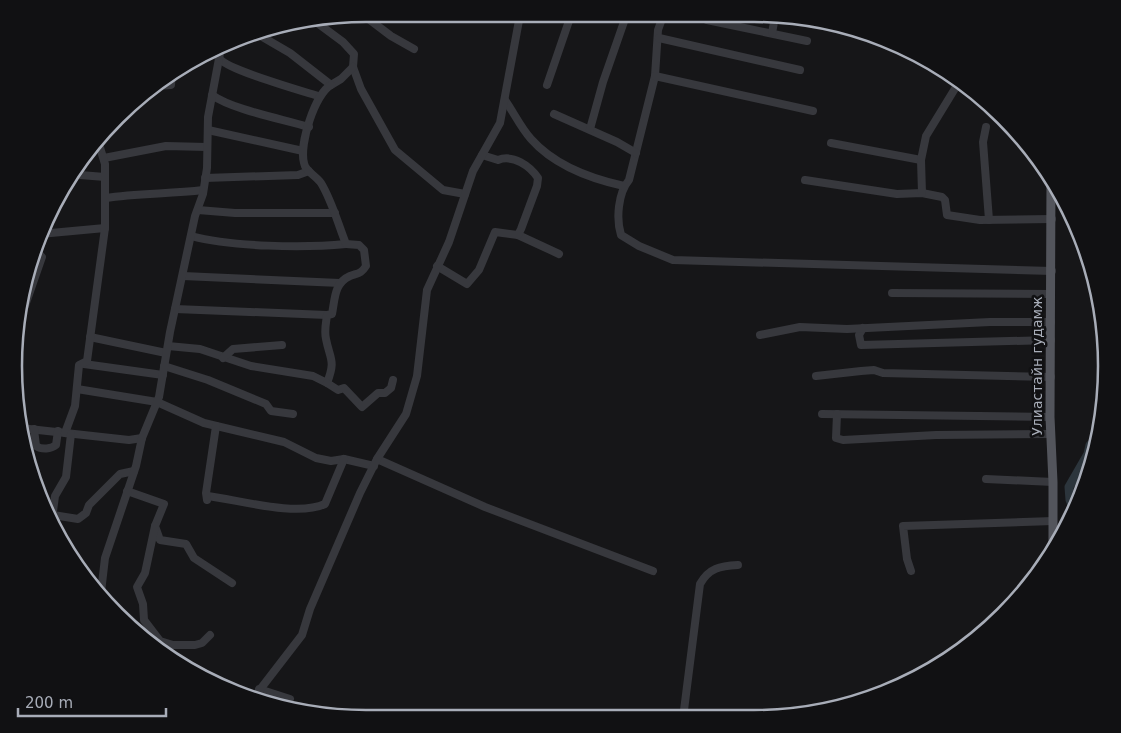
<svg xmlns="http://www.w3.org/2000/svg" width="1121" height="733" font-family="'DejaVu Sans',sans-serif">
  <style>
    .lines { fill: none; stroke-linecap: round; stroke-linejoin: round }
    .river { stroke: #2c353c; stroke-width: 9 }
    .minor { stroke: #37383d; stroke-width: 8 }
    .major { stroke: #53555c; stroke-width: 9 }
    .labels { text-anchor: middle; stroke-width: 5; stroke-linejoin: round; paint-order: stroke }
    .street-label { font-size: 14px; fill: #a8adb8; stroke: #111113 }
    .rim { fill: none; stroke: #a8adb8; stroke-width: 2.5 }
  </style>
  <rect width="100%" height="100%" fill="#161618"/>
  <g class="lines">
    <path class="river" d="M1075 511 1070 500 1069 487 1088 454 1090 445 1098 439"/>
    <g class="minor">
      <path d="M362 14 391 36 414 49"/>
      <path d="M663 16 658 30 655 76 629 180C618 193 616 219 621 235L639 246 673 260 1052 271"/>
      <path d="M708 16 707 20 807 41"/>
      <path d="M316 22 343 42 354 54 353 67 361 89 395 150 443 190 465 194"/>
      <path d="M254 32 290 53 331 85 341 79 353 67"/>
      <path d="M772 33 775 17"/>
      <path d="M659 38 800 70"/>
      <path d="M219 58C225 69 302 91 318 96"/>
      <path d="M655 76 813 111"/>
      <path d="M547 85 571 15"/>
      <path d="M157 86 171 85 172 73"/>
      <path d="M212 95C233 110 283 119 309 127"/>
      <path d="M505 100C514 113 521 128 531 139 554 165 592 179 624 186"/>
      <path d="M554 114 617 142 636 153"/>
      <path d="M986 127 983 142 989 220"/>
      <path d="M590 129 603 82 626 16"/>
      <path d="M208 130 303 151"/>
      <path d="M831 143 921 160"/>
      <path d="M104 158 166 146 207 147"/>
      <path d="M76 171 80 175 105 177"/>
      <path d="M205 178 298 175 309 171"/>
      <path d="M805 180 897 194 922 193 942 197 945 200 947 215 980 220 1052 219"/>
      <path d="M922 193 921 160 926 136 959 82"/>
      <path d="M105 198C138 193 170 194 203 190"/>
      <path d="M198 210 235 213H335"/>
      <path d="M40 234 105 228"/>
      <path d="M518 235 559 254"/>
      <path d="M191 236C232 247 304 248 346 244"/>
      <path d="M437 266 467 284 479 270 495 232 518 235 521 229 537 186 538 178C530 166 513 154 498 160L482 155"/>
      <path d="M183 276 340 283"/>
      <path d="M892 293 1051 294"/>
      <path d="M175 309 327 315"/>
      <path d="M19 323 42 257 36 251"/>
      <path d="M863 328 859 335 861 345 1051 340"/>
      <path d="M760 335 800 327 847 329 990 322H1051"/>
      <path d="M90 337 166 353"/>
      <path d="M168 346 200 349 251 366 313 376 327 383C336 360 330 360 326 339 324 331 326 323 327 315L332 314C335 299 334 283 350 276 358 273 361 274 366 266L364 250 359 245 346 244C338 224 332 201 321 183 316 176 305 171 304 163 299 144 315 94 331 85"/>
      <path d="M223 358 233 349 282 345"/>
      <path d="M84 364 163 375"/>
      <path d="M164 366 208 380 266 404 271 411 293 414"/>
      <path d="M816 376 861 371 874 370 883 373 1051 377"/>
      <path d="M327 383 338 390 344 388 362 407 378 393H385L391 388 393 380"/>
      <path d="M77 389 157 402 204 423 284 442 316 458 331 461 344 459 374 466"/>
      <path d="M822 414 1050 417"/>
      <path d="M837 414 836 438 843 440 936 435 1050 434"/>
      <path d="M20 428 129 440 142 438"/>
      <path d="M34 429 36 446C42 450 51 449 56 445L58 431"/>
      <path d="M65 433 75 406 79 365 87 361 105 228V164L98 141"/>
      <path d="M377 459 485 507 653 571"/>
      <path d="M986 479 1053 482"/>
      <path d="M127 491 164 504 155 526 160 540 186 544 194 558 232 583"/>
      <path d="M208 496C239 500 297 517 325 504L344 459"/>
      <path d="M207 500 206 493 216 426"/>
      <path d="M53 515 78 519 86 513 89 505 120 474 134 471"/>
      <path d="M52 519 55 496 66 477 71 434"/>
      <path d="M155 526 145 573 137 587 143 604 144 620 160 641 173 645H195L202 643 210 635"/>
      <path d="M911 571 907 559 903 526 1053 521"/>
      <path d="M101 592 105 558 136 466 142 438 159 397 170 332 195 216 203 194 207 168 208 117 221 48"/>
      <path d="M210 682 212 680"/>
      <path d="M259 689 290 699"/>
      <path d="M255 696 302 635 310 609 360 493 377 459 406 414 417 376 427 290 449 242 473 171 500 123 520 15"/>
      <path d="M683 718 700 584C709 568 720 566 738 565"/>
    </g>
    <path class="major" d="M1051 178 1050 417 1053 482V553"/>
  </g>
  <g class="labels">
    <g class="street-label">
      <text transform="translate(1037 366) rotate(-90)" y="5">Улиастайн гудамж</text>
    </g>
  </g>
  <path d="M0 0H1121V733H0ZM366 22H754A344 344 0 0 1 1098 366V366A344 344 0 0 1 754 710H366A344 344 0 0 1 22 366V366A344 344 0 0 1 366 22Z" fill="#111113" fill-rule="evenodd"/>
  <path class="rim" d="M366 22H754A344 344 0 0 1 1098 366V366A344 344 0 0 1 754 710H366A344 344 0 0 1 22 366V366A344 344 0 0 1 366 22Z"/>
  <path d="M18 708v8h148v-8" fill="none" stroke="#a8adb8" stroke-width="2.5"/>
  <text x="25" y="708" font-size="15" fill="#a8adb8" stroke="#111113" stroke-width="4" paint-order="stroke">200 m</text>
</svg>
